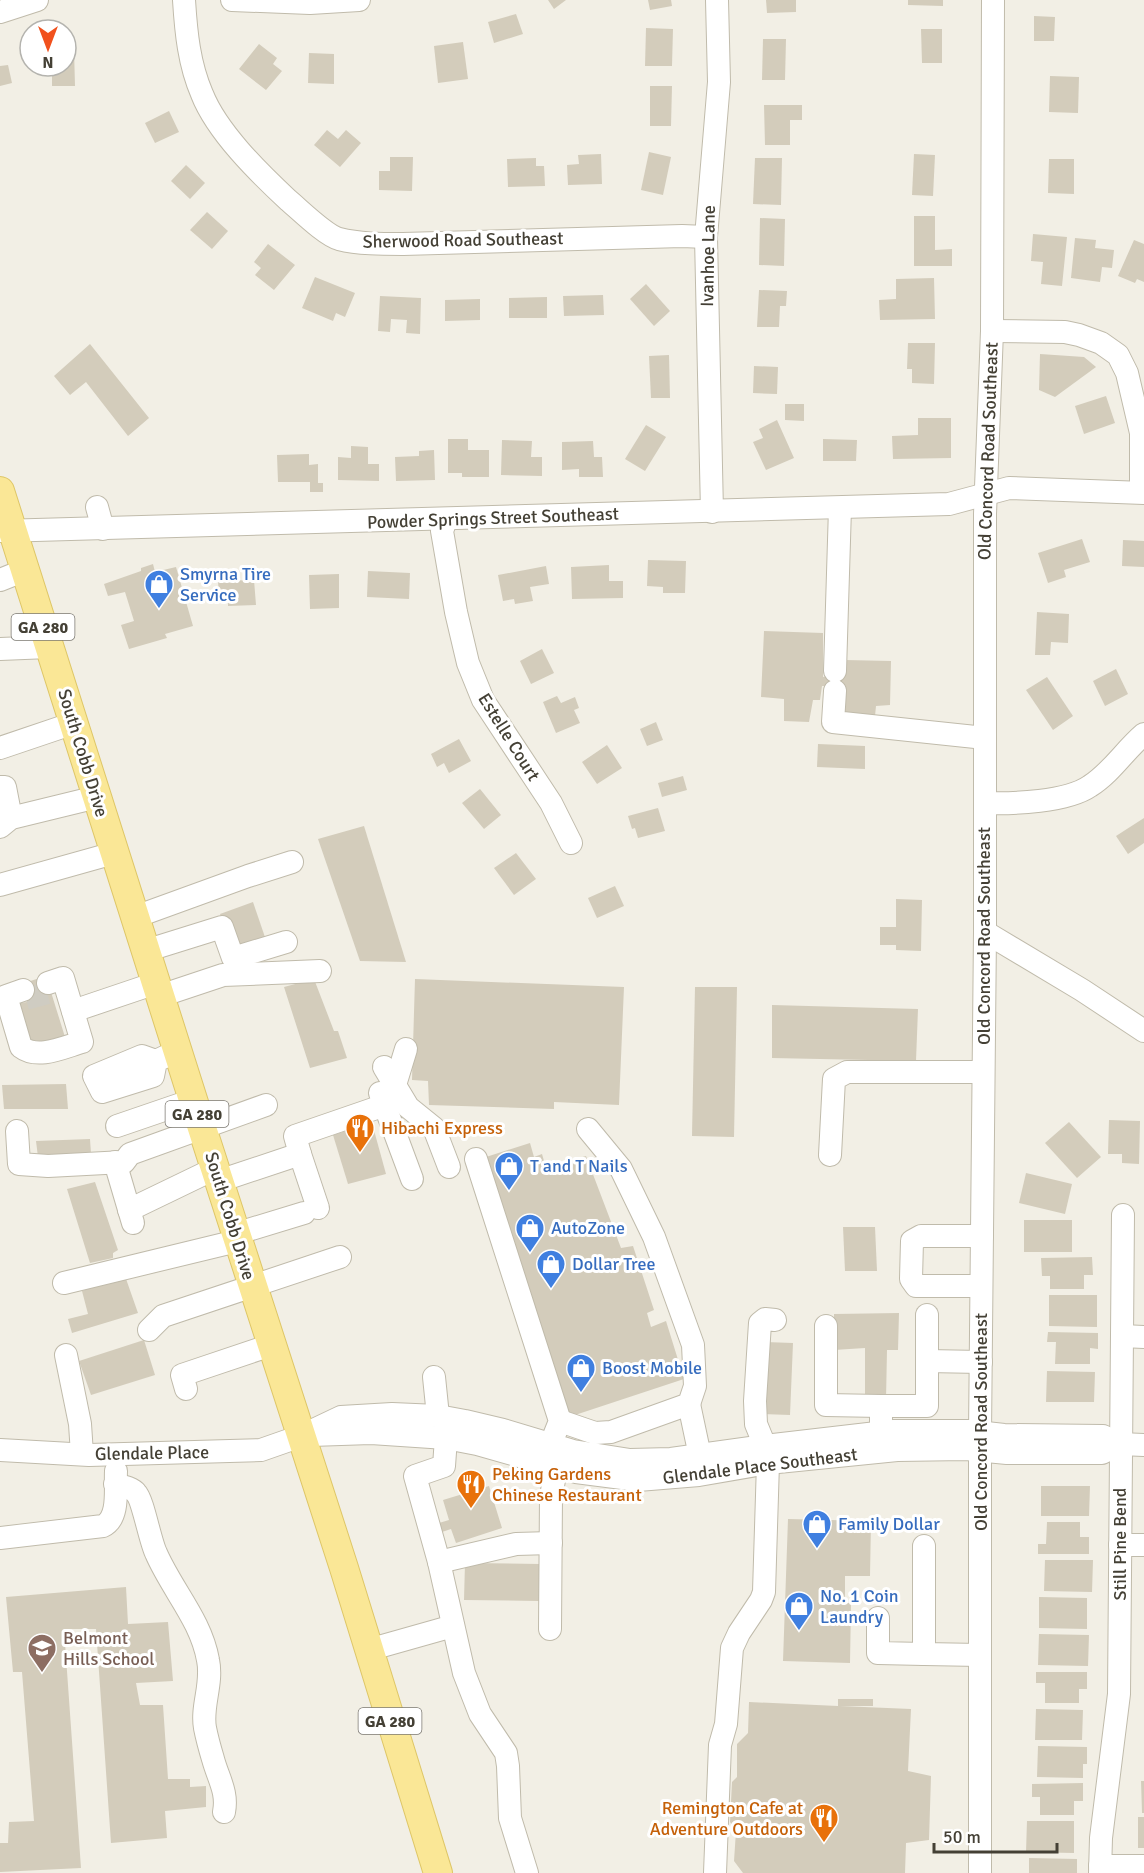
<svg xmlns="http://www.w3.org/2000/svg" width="1144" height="1873" font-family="Signika,sans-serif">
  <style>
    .building { fill: #d3ccbb }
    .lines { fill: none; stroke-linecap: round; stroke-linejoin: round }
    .minor-tunnel { stroke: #cfccc2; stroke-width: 22; stroke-dasharray: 22 11; stroke-linecap: butt }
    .minor-casing { stroke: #c0bbab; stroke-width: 24 }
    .major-casing { stroke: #dec667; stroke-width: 30 }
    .minor { stroke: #fff; stroke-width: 22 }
    .major { stroke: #fae796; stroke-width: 28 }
    .labels { text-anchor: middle; stroke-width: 6; stroke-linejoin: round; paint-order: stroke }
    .shield { fill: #fff; stroke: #7c7972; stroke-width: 1.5 }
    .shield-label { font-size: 16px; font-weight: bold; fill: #444035 }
    .street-label { font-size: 18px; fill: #444035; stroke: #fff }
    .shop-label { font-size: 18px; fill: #366cbe; stroke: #fff; text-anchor: start }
    .food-label { font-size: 18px; fill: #c56008; stroke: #fff; text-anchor: start }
    .education-label { font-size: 18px; fill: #785e54; stroke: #fff; text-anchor: start }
  </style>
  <rect width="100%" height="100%" fill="#f2efe5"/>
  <g class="building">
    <path d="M548 0H566L554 9Z"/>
    <path d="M648 0H671L672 6 650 10Z"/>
    <path d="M766 0H796V12L767 13Z"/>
    <path d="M908 0H943V6L908 5Z"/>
    <path d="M516 14 523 34 494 43 488 22Z"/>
    <path d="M1034 16 1055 17 1054 41H1034Z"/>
    <path d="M646 28 673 29 672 66H645Z"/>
    <path d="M921 29H942V63H922Z"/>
    <path d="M763 39H786L785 80H762Z"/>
    <path d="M463 42 468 79 438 83 434 46Z"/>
    <path d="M259 44 277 58 273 64 282 71 266 90 239 69Z"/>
    <path d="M66 49H74L75 86H52V71H44V66H66Z"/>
    <path d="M309 53 334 54V84L308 83Z"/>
    <path d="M8 65 12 83 0 86V66Z"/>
    <path d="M1050 76 1079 77 1078 113 1049 112Z"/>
    <path d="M650 86H672L671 126H650Z"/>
    <path d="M764 105H802V120H790V145H765Z"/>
    <path d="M169 111 179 132 155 143 145 123Z"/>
    <path d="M327 130 338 139 346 130 361 143 340 167 314 145Z"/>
    <path d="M649 152 671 157 663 195 641 190Z"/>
    <path d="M601 154 602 184 568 185 567 165 579 164 578 155Z"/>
    <path d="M914 154 935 155 933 196 912 195Z"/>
    <path d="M390 157H413L412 191 379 190V171H390Z"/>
    <path d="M536 158V166H544L545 186 508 187 507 159Z"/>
    <path d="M755 158H782L781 205 753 204Z"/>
    <path d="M1049 159H1074V194L1048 193Z"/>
    <path d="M186 165 205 183 190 199 171 181Z"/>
    <path d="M207 212 228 231 212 249 190 230Z"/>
    <path d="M914 216H935V250L952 249V266H914Z"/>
    <path d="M760 218 785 219 784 266 759 265Z"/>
    <path d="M1033 234 1067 237 1062 286 1041 284 1043 262 1031 261Z"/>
    <path d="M1075 238 1096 240 1095 248 1114 250 1112 268 1102 267 1100 282 1071 278Z"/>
    <path d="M1134 240 1144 244V282L1137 279 1135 283 1118 276Z"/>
    <path d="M268 244 295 265 274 290 255 275 261 268 254 262Z"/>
    <path d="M315 277 355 293 345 317 336 313 333 321 302 308Z"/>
    <path d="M934 278 935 319 880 320 879 300 896 299V279Z"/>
    <path d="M646 284 670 311 654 326 630 299Z"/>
    <path d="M759 290 787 291 786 306H780L779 327H757Z"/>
    <path d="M603 295 604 315 564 316 563 296Z"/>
    <path d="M380 296 421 298 420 334 406 333 407 320 391 319 390 332 378 331Z"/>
    <path d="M547 297V318H509V298Z"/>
    <path d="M480 299V320L445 321V300Z"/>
    <path d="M908 343H935L934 384 912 383V369H907Z"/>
    <path d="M90 344 149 418 128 436 86 382 70 395 54 376Z"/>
    <path d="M1040 354 1084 357 1096 367 1055 397 1039 390Z"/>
    <path d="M669 355 670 398H651L649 356Z"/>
    <path d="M754 366 778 367 777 394 753 393Z"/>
    <path d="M1106 396 1115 423 1084 434 1075 406Z"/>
    <path d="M785 404H804V421L785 420Z"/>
    <path d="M918 418H951V458L893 459 892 436 918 435Z"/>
    <path d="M777 420 794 458 766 470 753 442 763 438 759 429Z"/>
    <path d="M646 425 666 437 645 471 625 459Z"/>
    <path d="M448 439H468V450H489V477H462V473H448Z"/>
    <path d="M823 439 857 440 856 461H823Z"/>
    <path d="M502 440 532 441 531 457H542V476L501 475Z"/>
    <path d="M593 441 594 457H602L603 477H579V469L562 470V442Z"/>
    <path d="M351 446 368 447V464H379V481L338 480V457L351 458Z"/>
    <path d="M434 450 435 480 396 481 395 457 419 456V451Z"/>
    <path d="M309 454V465L318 464V483H323V492H310V482H278L277 455Z"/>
    <path d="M1082 539 1090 562 1064 570 1066 577 1048 583 1038 553Z"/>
    <path d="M1123 540 1144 541V567L1122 566Z"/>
    <path d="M648 560 686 561 685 593H663V587L647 586Z"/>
    <path d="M153 564 155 572 176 567 193 626 165 634 167 638 129 649 121 625 134 621 125 592 108 596 104 584 141 571V568Z"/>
    <path d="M609 565V581H623V598L572 599 571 567Z"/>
    <path d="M546 566 549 584 530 587 533 601 515 604 514 599 503 601 498 575Z"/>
    <path d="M368 571 410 573 409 599 367 597Z"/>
    <path d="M339 574V608L310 609 309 575Z"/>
    <path d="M254 580 256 605 228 606V596L219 597 218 581Z"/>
    <path d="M1037 612 1069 614 1068 643 1051 642 1050 655H1035Z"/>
    <path d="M764 631 823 633V677L828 676 845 660 891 661 890 705 876 706 875 716 844 714 829 686H822L820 700H813L809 722 784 721V699L761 697Z"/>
    <path d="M542 649 554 673 531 684 520 661Z"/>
    <path d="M1116 669 1128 694 1105 706 1093 681Z"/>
    <path d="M1047 677 1073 716 1053 730 1026 690Z"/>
    <path d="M557 696 561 703 575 697 579 708 574 710 580 723 556 733 543 702Z"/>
    <path d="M656 722 663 740 647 746 640 729Z"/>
    <path d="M459 739 471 761 449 773 444 763 437 767 431 754Z"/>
    <path d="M818 744 865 746V769L817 767Z"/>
    <path d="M607 745 622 768 597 784 582 762Z"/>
    <path d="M683 776 687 790 662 797 658 783Z"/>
    <path d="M480 789 501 815 484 829 462 803Z"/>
    <path d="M658 808 665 831 638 838 635 828 632 829 628 816Z"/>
    <path d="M1144 818V843L1128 854 1116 836Z"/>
    <path d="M364 826 406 962 360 961 318 839Z"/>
    <path d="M516 853 536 879 514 895 494 868Z"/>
    <path d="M615 886 624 906 597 918 588 898Z"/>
    <path d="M896 899 922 900 921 951 896 950V945H880V927H896Z"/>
    <path d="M253 902 267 943 234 954 220 914Z"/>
    <path d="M46 976 65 1037 27 1049 13 1004 27 1002 21 984Z"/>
    <path d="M314 979 334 1031H338L347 1058 310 1068 284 987Z"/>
    <path d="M415 979 624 987 619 1105 554 1102V1109L429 1105 428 1081 412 1080Z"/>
    <path d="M695 987H737L734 1137 692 1136Z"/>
    <path d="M772 1005 918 1009 916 1061 772 1058Z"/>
    <path d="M66 1084 68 1109H4L2 1085Z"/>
    <path d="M1109 1120 1140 1121 1139 1164 1122 1163V1154H1108Z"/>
    <path d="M1069 1122 1101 1157 1077 1178 1045 1143Z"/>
    <path d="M372 1123 386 1174 348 1184 333 1135Z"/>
    <path d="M90 1139 91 1154 38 1157 36 1141Z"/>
    <path d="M530 1143 534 1157 542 1154 546 1168 586 1156 621 1248 633 1246 654 1310 647 1313 651 1327 666 1321 684 1379 569 1417 486 1157Z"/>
    <path d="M1026 1173 1072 1184 1065 1214 1019 1203Z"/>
    <path d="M95 1182 118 1250 113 1253V1258L90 1263 67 1189Z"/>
    <rect x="1024" y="1220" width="48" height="32"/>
    <path d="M843 1227H875L877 1271H845Z"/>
    <path d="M1092 1257 1093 1275H1084V1289H1050V1276H1042L1041 1258Z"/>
    <path d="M125 1276 138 1313 72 1333 68 1319 88 1314 82 1291Z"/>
    <path d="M1049 1295H1097V1327L1049 1326Z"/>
    <path d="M899 1313 898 1350H887L886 1400 865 1401V1348L834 1350V1314Z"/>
    <path d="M1048 1332 1098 1333V1349L1090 1348V1364H1055L1056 1342H1047Z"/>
    <path d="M144 1340 155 1375 91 1395 79 1361Z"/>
    <path d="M765 1342 793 1343 790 1415 762 1414Z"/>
    <path d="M1047 1371 1095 1372 1094 1402H1046Z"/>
    <path d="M489 1486 502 1528 456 1543 451 1529 442 1532 439 1523 449 1520 443 1500Z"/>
    <path d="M1041 1486H1090L1089 1516H1041Z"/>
    <path d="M788 1519 871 1521 870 1576H845V1603H851L850 1663 783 1661Z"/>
    <path d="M1047 1522H1080V1537H1089V1554H1038V1544H1046Z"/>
    <path d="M1045 1560H1093L1092 1592 1044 1591Z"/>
    <path d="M465 1563 540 1564 539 1601 464 1600Z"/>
    <path d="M126 1587 128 1624 168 1622 173 1681 136 1683 140 1705H163L168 1779H190V1787L206 1786V1807L165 1811 167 1838 111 1843 96 1629H64L81 1868 0 1872V1843H8L9 1822 34 1821 22 1672H13L6 1597Z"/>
    <path d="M1039 1597 1087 1598V1629L1039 1628Z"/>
    <path d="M1039 1634 1089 1635 1088 1666 1038 1665Z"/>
    <path d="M1036 1672H1087V1689H1079V1703H1045V1683H1036Z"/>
    <path d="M838 1699H873V1706H840L911 1709 908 1771 931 1776 929 1840 906 1843 905 1873H743L734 1861 736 1831 730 1822 732 1782 737 1777V1744L748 1733 749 1702 838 1706Z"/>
    <path d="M1036 1709 1083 1710 1082 1740H1035Z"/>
    <path d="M1038 1746 1087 1747V1764H1083V1778L1037 1777Z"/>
    <path d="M1141 1781H1144V1813H1142Z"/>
    <path d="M1083 1783V1801H1074V1815H1040V1797H1032V1784Z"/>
    <rect x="1138" y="1817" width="6" height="31"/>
    <path d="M1027 1821H1074V1853L1026 1852Z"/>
    <path d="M1029 1858 1077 1859V1873H1029Z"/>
  </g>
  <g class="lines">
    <path class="minor-tunnel" d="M26 999 51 992"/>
    <g class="minor-casing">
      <g id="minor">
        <path d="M184 0C186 32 189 64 202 94 217 132 259 173 288 200 300 210 325 235 339 239 359 244 381 244 403 244L682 236 706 237"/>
        <path d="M232 0 310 3 359 0"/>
        <path d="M0 12 37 0"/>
        <path d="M992 331 1065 332 1079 335 1101 343 1118 355 1127 373 1141 433V492"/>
        <path d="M97 507 103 529"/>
        <path d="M712 512 706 237 719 82 717 0"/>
        <path d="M446 520 442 531 456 612 468 663 483 700 551 803 571 843"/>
        <path d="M0 531 949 504 1009 488 1144 493"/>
        <path d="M0 580 25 570"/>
        <path d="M0 649 49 647"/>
        <path d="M835 671 840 508"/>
        <path d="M835 691 833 722 985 738"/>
        <path d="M0 748 74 723"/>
        <path d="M0 787H5L11 818"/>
        <path d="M985 803C1013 804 1067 802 1090 786 1111 773 1125 750 1144 734"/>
        <path d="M0 827 11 818 97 797"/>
        <path d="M0 885 114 853"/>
        <path d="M135 917 248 876 292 862"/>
        <path d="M985 932 1082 990 1144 1031"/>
        <path d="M145 951 222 927 233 958 286 942"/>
        <path d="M23 990 6 996 21 1047C38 1060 64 1047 82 1042L63 978 48 983"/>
        <path d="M160 996 223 975 320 971"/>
        <path d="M73 1011 156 983"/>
        <path d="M156 1061 153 1076 102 1092 94 1076 142 1056 156 1061 177 1051"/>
        <path d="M384 1067 408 1107 434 1128 449 1167"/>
        <path d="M395 1085 406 1049"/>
        <path d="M380 1093 412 1179"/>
        <path d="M117 1126 193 1100"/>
        <path d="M17 1131 19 1164 48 1166 124 1162 130 1154 266 1105"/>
        <path d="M300 1154 318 1208"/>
        <path d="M830 1155 834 1079 847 1072H983"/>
        <path d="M476 1159 560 1421 554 1436 552 1465 555 1475 551 1496 550 1629"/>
        <path d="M115 1162 133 1223"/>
        <path d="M219 1181 300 1154 295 1136 385 1105"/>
        <path d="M129 1210 216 1168"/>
        <path d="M235 1234 304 1213"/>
        <path d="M64 1283 237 1241"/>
        <path d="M981 1286H916L911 1279 912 1241 921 1236H982"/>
        <path d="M927 1315V1361"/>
        <path d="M826 1326V1405L881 1406"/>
        <path d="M149 1330 163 1316 340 1257"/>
        <path d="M1122 1336 1144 1337"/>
        <path d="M66 1355 80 1424 82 1454"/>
        <path d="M434 1377 438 1416"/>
        <path d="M186 1389 182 1375 271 1345"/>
        <path d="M689 1404 703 1470"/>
        <path d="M560 1421 595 1433 611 1432 689 1404 695 1386 693 1345 654 1237 621 1169 588 1129"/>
        <path d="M881 1432V1406H927V1361L981 1362"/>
        <path d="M311 1435 371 1433 446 1438 477 1444 576 1472 638 1480 699 1475 768 1463 897 1450 966 1449 1007 1453H1102L1120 1444"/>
        <path d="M446 1438 444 1466 415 1476 439 1562 464 1673 480 1714 506 1753 508 1766 510 1818 527 1873"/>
        <path d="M0 1450 89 1455 261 1450 301 1436 341 1417 392 1414 438 1416 465 1421 503 1430 573 1451 630 1460 671 1459 765 1446 894 1431H968L1004 1435 1103 1436 1120 1444 1144 1445"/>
        <path d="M115 1484C122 1486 132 1488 136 1493 143 1500 150 1541 156 1553 172 1590 201 1620 208 1660 213 1684 201 1706 205 1728 207 1738 210 1749 213 1759 218 1778 228 1792 224 1812"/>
        <path d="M0 1538 103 1526C120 1518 115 1488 116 1471"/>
        <path d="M1120 1545H1144"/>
        <path d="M924 1546V1654L980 1655"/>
        <path d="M439 1562 516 1544 551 1543"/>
        <path d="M878 1618V1653L924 1654"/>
        <path d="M368 1650 453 1626"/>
        <path d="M1100 1866H1144"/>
        <path d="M715 1873 720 1745 726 1724 732 1648 739 1633 761 1600 764 1592 768 1463 765 1446 756 1424 755 1401 760 1323 765 1319 775 1320"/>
        <path d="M980 1873V1433L985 932V514L992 331 993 0"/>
        <path d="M1100 1873 1101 1838 1119 1694 1123 1215"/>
      </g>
    </g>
    <g class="major-casing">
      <path id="major" d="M0 491 202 1128 344 1568 438 1873"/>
    </g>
    <use href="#minor" class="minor"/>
    <use href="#major" class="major"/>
  </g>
  <defs>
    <g id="shop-pin" transform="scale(1.5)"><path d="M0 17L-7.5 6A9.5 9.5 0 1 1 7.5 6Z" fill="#3f7fe0" stroke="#fff"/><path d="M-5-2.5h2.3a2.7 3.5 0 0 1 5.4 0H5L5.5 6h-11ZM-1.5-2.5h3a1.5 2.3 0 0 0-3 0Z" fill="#fff"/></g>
    <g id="restaurant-pin" transform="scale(1.5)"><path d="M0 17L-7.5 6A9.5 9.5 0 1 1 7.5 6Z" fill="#e8710a" stroke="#fff"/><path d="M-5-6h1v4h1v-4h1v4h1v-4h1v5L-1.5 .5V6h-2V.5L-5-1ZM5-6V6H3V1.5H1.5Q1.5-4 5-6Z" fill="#fff"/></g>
    <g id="school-pin" transform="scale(1.5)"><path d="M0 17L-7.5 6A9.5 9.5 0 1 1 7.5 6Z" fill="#8d6e63" stroke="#fff"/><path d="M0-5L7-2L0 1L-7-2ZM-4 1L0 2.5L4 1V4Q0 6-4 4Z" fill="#fff"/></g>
  </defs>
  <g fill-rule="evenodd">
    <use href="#shop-pin" x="159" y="584"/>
    <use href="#restaurant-pin" x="360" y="1128"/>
    <use href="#shop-pin" x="509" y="1166"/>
    <use href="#shop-pin" x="530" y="1228"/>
    <use href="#shop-pin" x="551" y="1264"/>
    <use href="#shop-pin" x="581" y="1368"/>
    <use href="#restaurant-pin" x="471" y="1484"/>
    <use href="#shop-pin" x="817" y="1524"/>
    <use href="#shop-pin" x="799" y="1606"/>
    <use href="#school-pin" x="42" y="1648"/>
    <use href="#restaurant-pin" x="824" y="1818"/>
  </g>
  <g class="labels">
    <g class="shield">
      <rect x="11.5" y="614" width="63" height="26" rx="4.5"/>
      <rect x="165.5" y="1101" width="63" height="26" rx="4.5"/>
      <rect x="358.5" y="1708" width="63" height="26" rx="4.5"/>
    </g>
    <g class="shield-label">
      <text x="43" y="633">GA 280</text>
      <text x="197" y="1120">GA 280</text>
      <text x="390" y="1727">GA 280</text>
    </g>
    <g class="street-label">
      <text transform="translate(463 240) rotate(-1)" y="6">Sherwood Road Southeast</text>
      <text transform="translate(708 256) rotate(-89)" y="6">Ivanhoe Lane</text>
      <text transform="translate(988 451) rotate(-88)" y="6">Old Concord Road Southeast</text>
      <text transform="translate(493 518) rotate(-2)" y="6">Powder Springs Street Southeast</text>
      <text transform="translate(509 737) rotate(58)" y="6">Estelle Court</text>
      <text transform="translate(83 753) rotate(73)" y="6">South Cobb Drive</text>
      <text transform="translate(984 936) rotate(-90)" y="6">Old Concord Road Southeast</text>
      <text transform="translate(230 1216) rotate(73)" y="6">South Cobb Drive</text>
      <text transform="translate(981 1422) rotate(-90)" y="6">Old Concord Road Southeast</text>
      <text transform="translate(152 1453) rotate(-1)" y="6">Glendale Place</text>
      <text transform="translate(760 1466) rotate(-7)" y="6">Glendale Place Southeast</text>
      <text transform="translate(1120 1544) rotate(-90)" y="6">Still Pine Bend</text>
    </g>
    <g class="shop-label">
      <text x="180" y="580">Smyrna Tire<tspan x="180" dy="21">Service</tspan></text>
      <text x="530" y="1172">T and T Nails</text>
      <text x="551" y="1234">AutoZone</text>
      <text x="572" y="1270">Dollar Tree</text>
      <text x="602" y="1374">Boost Mobile</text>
      <text x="838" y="1530">Family Dollar</text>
      <text x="820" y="1602">No. 1 Coin<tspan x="820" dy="21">Laundry</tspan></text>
    </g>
    <g class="food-label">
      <text x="381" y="1134">Hibachi Express</text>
      <text x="492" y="1480">Peking Gardens<tspan x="492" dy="21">Chinese Restaurant</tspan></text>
      <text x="803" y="1814" text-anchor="end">Remington Cafe at<tspan x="803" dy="21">Adventure Outdoors</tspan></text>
    </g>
    <g class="education-label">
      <text x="63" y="1644">Belmont<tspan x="63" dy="21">Hills School</tspan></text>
    </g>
  </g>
  <g transform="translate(48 48) rotate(180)"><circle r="28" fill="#ffffff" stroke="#b4b3ae" stroke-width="1.5"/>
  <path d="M0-4.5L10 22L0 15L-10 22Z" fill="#f1511d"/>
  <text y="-9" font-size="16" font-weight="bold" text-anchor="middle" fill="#444035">N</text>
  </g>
  <path d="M934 1843v9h123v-9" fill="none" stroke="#444035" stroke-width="3"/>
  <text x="943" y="1843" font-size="18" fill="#444035" stroke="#ffffff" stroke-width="4.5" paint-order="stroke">50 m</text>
</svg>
